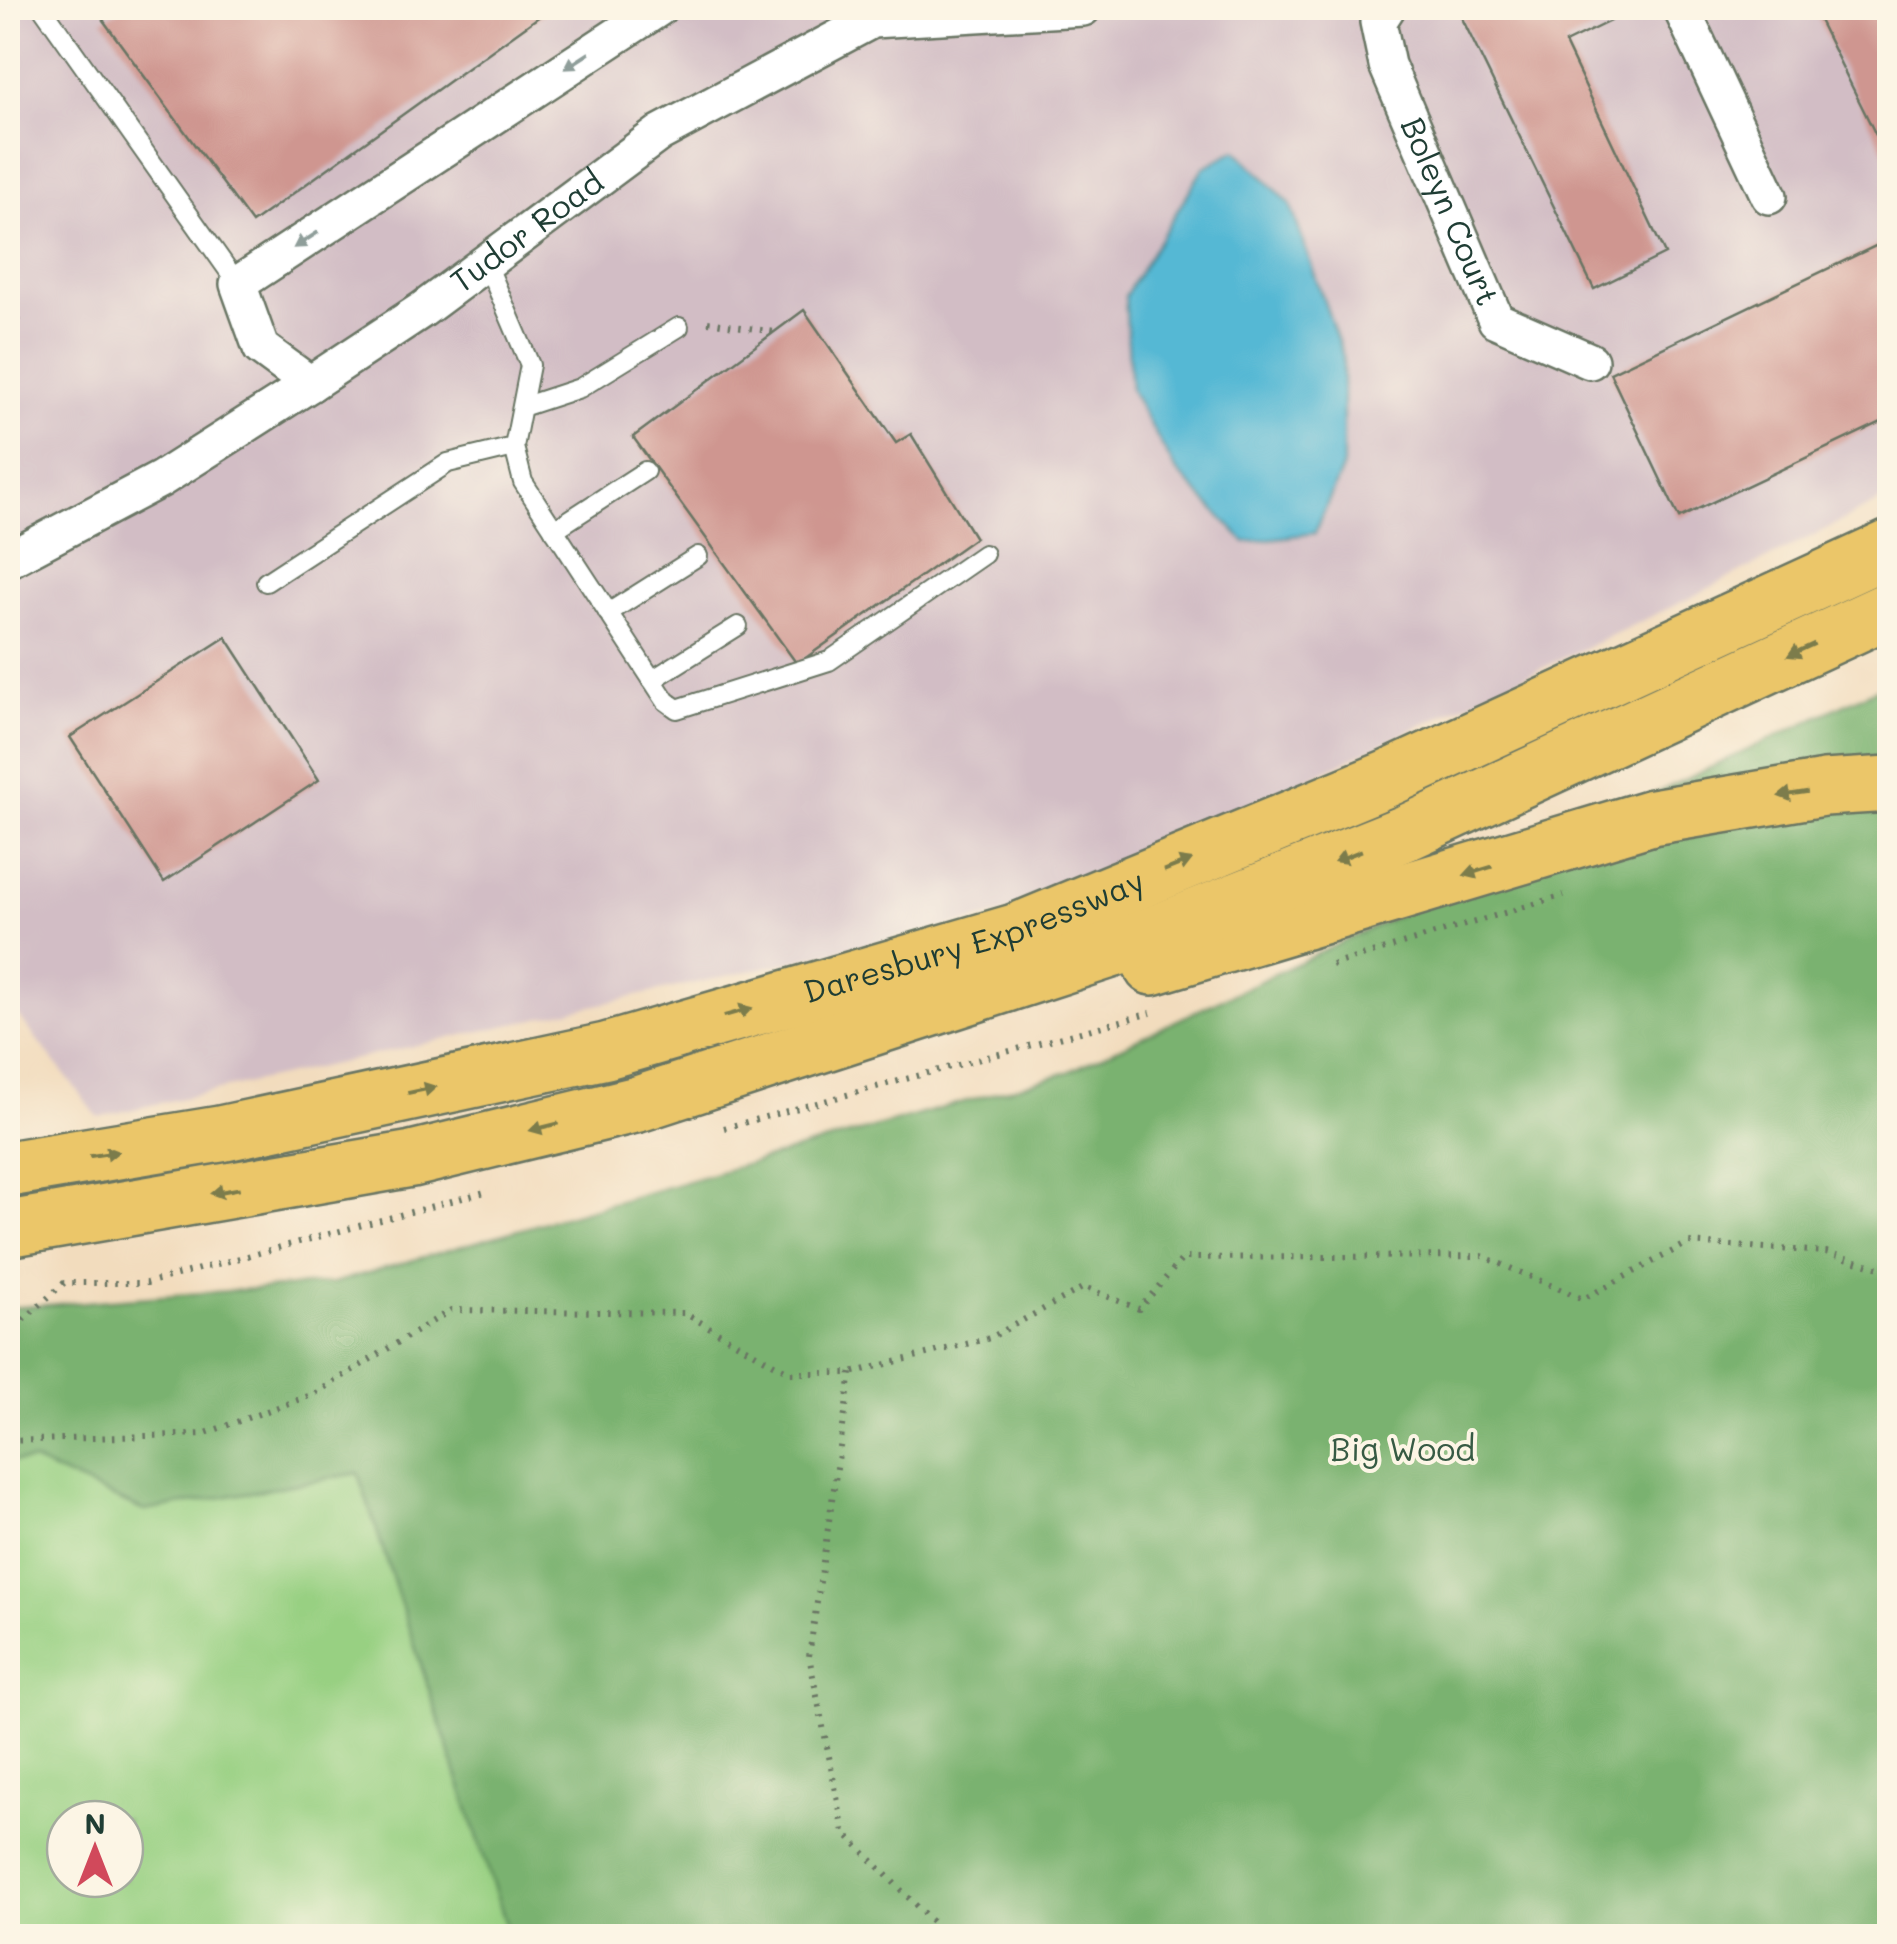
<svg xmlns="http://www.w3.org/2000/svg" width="1897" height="1944" font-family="Mali,sans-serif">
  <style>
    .industrial { fill: #d2bdc5 }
    .green { fill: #98d082; stroke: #5c865b; stroke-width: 2.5; fill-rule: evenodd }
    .forest { fill: #7ab270; stroke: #4c7852; stroke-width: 2.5 }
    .water { fill: #55b8d4; stroke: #3a7a84; stroke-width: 2.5 }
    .building { fill: #cf9690 }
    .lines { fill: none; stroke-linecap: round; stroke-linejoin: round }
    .service-casing { stroke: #697564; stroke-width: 22 }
    .minor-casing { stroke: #697564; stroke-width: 40 }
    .primary-casing { stroke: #697564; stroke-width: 60 }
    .path { stroke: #697564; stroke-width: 6; stroke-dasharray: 2.5 8; stroke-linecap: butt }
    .service { stroke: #fff; stroke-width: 18 }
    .minor { stroke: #fff; stroke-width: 35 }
    .primary { stroke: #ebc669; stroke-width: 55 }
    .oneway { fill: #8f9e9a }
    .oneway2 { fill: #7b7b4c }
    .labels { text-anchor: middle; stroke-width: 8; stroke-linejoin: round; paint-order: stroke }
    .street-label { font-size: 32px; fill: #1f3d34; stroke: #fcf5e5 }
    .park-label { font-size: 32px; fill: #375a44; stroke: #fcf5e5 }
  </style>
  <rect width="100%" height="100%" fill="#fcf5e5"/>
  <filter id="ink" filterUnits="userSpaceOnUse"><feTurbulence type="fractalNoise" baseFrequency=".01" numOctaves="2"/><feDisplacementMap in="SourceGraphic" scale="20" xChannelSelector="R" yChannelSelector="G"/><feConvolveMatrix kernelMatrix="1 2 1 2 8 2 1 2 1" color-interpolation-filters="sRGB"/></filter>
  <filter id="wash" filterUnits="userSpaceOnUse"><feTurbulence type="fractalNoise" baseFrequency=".0048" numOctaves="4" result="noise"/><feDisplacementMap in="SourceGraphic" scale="40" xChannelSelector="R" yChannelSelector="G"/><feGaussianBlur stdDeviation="2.25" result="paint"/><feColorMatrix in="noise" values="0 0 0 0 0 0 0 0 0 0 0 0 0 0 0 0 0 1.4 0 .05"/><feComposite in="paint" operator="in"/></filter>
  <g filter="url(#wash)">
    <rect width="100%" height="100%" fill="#f2dcbd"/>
    <path class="industrial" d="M8 8H1889V497L1682 602 1039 906 98 1117 8 1003Z"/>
    <path class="green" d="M8 1461H33L144 1511 358 1473 510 1936H8ZM65 1819H125V1879H65Z"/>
    <path class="forest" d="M1889 683V1936H510L358 1473 144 1511 33 1461H8V1308L333 1283 1068 1072Z"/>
    <path class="water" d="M1236 150 1290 204 1343 356V466L1315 533 1245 542 1175 469 1131 390 1125 296 1204 167Z"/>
    <g id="blocks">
      <g class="building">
        <path d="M122 8H551L252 223 103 20Z"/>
        <path d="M1457 8H1637L1565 43 1665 254 1594 289Z"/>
        <path d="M1813 8H1890V164L1869 121Z"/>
        <path d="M1890 239V418L1679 518 1610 373Z"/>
        <path d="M804 310 896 443 911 434 975 538 797 664 633 437Z"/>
        <path d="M8 317 19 320 8 353Z"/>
        <path d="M226 637 319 780 164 882 70 737Z"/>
      </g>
    </g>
  </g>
  <g filter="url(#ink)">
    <use href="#blocks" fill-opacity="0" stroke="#697564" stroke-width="2.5"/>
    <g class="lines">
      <g class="service-casing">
        <g id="service">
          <path d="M47 8 44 10 238 284"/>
          <path d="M486 262 530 365 514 447 523 482 666 701 677 709 829 661 984 554"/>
          <path d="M525 406 580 388 679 327"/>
          <path d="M554 530 645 471"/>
          <path d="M266 582 448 463 514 447"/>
          <path d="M608 613 698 556"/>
          <path d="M652 680 738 626"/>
        </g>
      </g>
      <g class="minor-casing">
        <g id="minor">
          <path id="s1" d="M1387 8 1378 22 1387 65 1496 320 1590 361"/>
          <path d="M1681 8 1769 196"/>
          <path d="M310 384 261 348 238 284 659 8"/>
          <path id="s2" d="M8 560 161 479 310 384 422 310 660 133 872 20 1083 8"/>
        </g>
      </g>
      <g class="primary-casing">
        <g id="primary">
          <path d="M1152 967 1652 817 1824 788 1890 784"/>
          <path id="s3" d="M8 1169 220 1134 606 1051 1015 932 1387 779 1890 548"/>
          <path d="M8 1229 412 1159 638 1104 1123 946 1408 832 1890 609"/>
        </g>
      </g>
      <g class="path">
        <path d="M708 322 775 332"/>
        <path d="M1332 965 1564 895"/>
        <path d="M724 1128 1151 1013"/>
        <path d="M8 1334 64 1283H147L485 1192"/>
        <path d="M851 1373 809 1656 844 1832 946 1936"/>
        <path d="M8 1441 203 1434 314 1394 451 1310 684 1313 790 1373H851L990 1338 1084 1287 1139 1309 1183 1258 1482 1256 1583 1299 1688 1243 1826 1252 1890 1271"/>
      </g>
      <use href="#service" class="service"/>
      <use href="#minor" class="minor"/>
      <use href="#primary" class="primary"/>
    </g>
    <defs><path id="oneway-solid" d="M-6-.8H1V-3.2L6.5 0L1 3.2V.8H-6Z" transform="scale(2.5)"/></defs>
    <g class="oneway">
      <use href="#oneway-solid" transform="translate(577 61) rotate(147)"/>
      <use href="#oneway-solid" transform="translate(306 240) rotate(147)"/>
    </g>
    <g class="oneway2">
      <use href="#oneway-solid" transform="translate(1801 650) rotate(155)"/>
      <use href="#oneway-solid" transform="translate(1793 794) rotate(171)"/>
      <use href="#oneway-solid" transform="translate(1348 856) rotate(158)"/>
      <use href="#oneway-solid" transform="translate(1178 865) rotate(-22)"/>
      <use href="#oneway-solid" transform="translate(1478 871) rotate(163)"/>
      <use href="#oneway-solid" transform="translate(738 1012) rotate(-16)"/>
      <use href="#oneway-solid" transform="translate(422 1090) rotate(-12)"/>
      <use href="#oneway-solid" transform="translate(544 1127) rotate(166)"/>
      <use href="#oneway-solid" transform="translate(104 1154) rotate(-9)"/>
      <use href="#oneway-solid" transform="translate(225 1191) rotate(170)"/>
    </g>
  </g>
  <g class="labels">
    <g class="street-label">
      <text dy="11" stroke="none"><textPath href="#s1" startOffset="220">Boleyn Court</textPath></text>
      <text dy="11" stroke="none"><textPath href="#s2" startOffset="615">Tudor Road</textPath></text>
      <text dy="11" stroke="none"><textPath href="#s3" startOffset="995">Daresbury Expressway</textPath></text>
    </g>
    <g class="park-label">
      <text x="1403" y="1461">Big Wood</text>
    </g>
  </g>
  <rect width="1897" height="1944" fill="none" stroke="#fcf5e5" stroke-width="40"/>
  <g transform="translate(95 1849)"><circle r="48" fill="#fcf5e5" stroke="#a4ab9e" stroke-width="2.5"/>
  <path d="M0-8L18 38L0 25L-18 38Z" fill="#d1495b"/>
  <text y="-15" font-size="28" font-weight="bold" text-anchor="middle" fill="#1f3d34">N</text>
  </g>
</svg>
